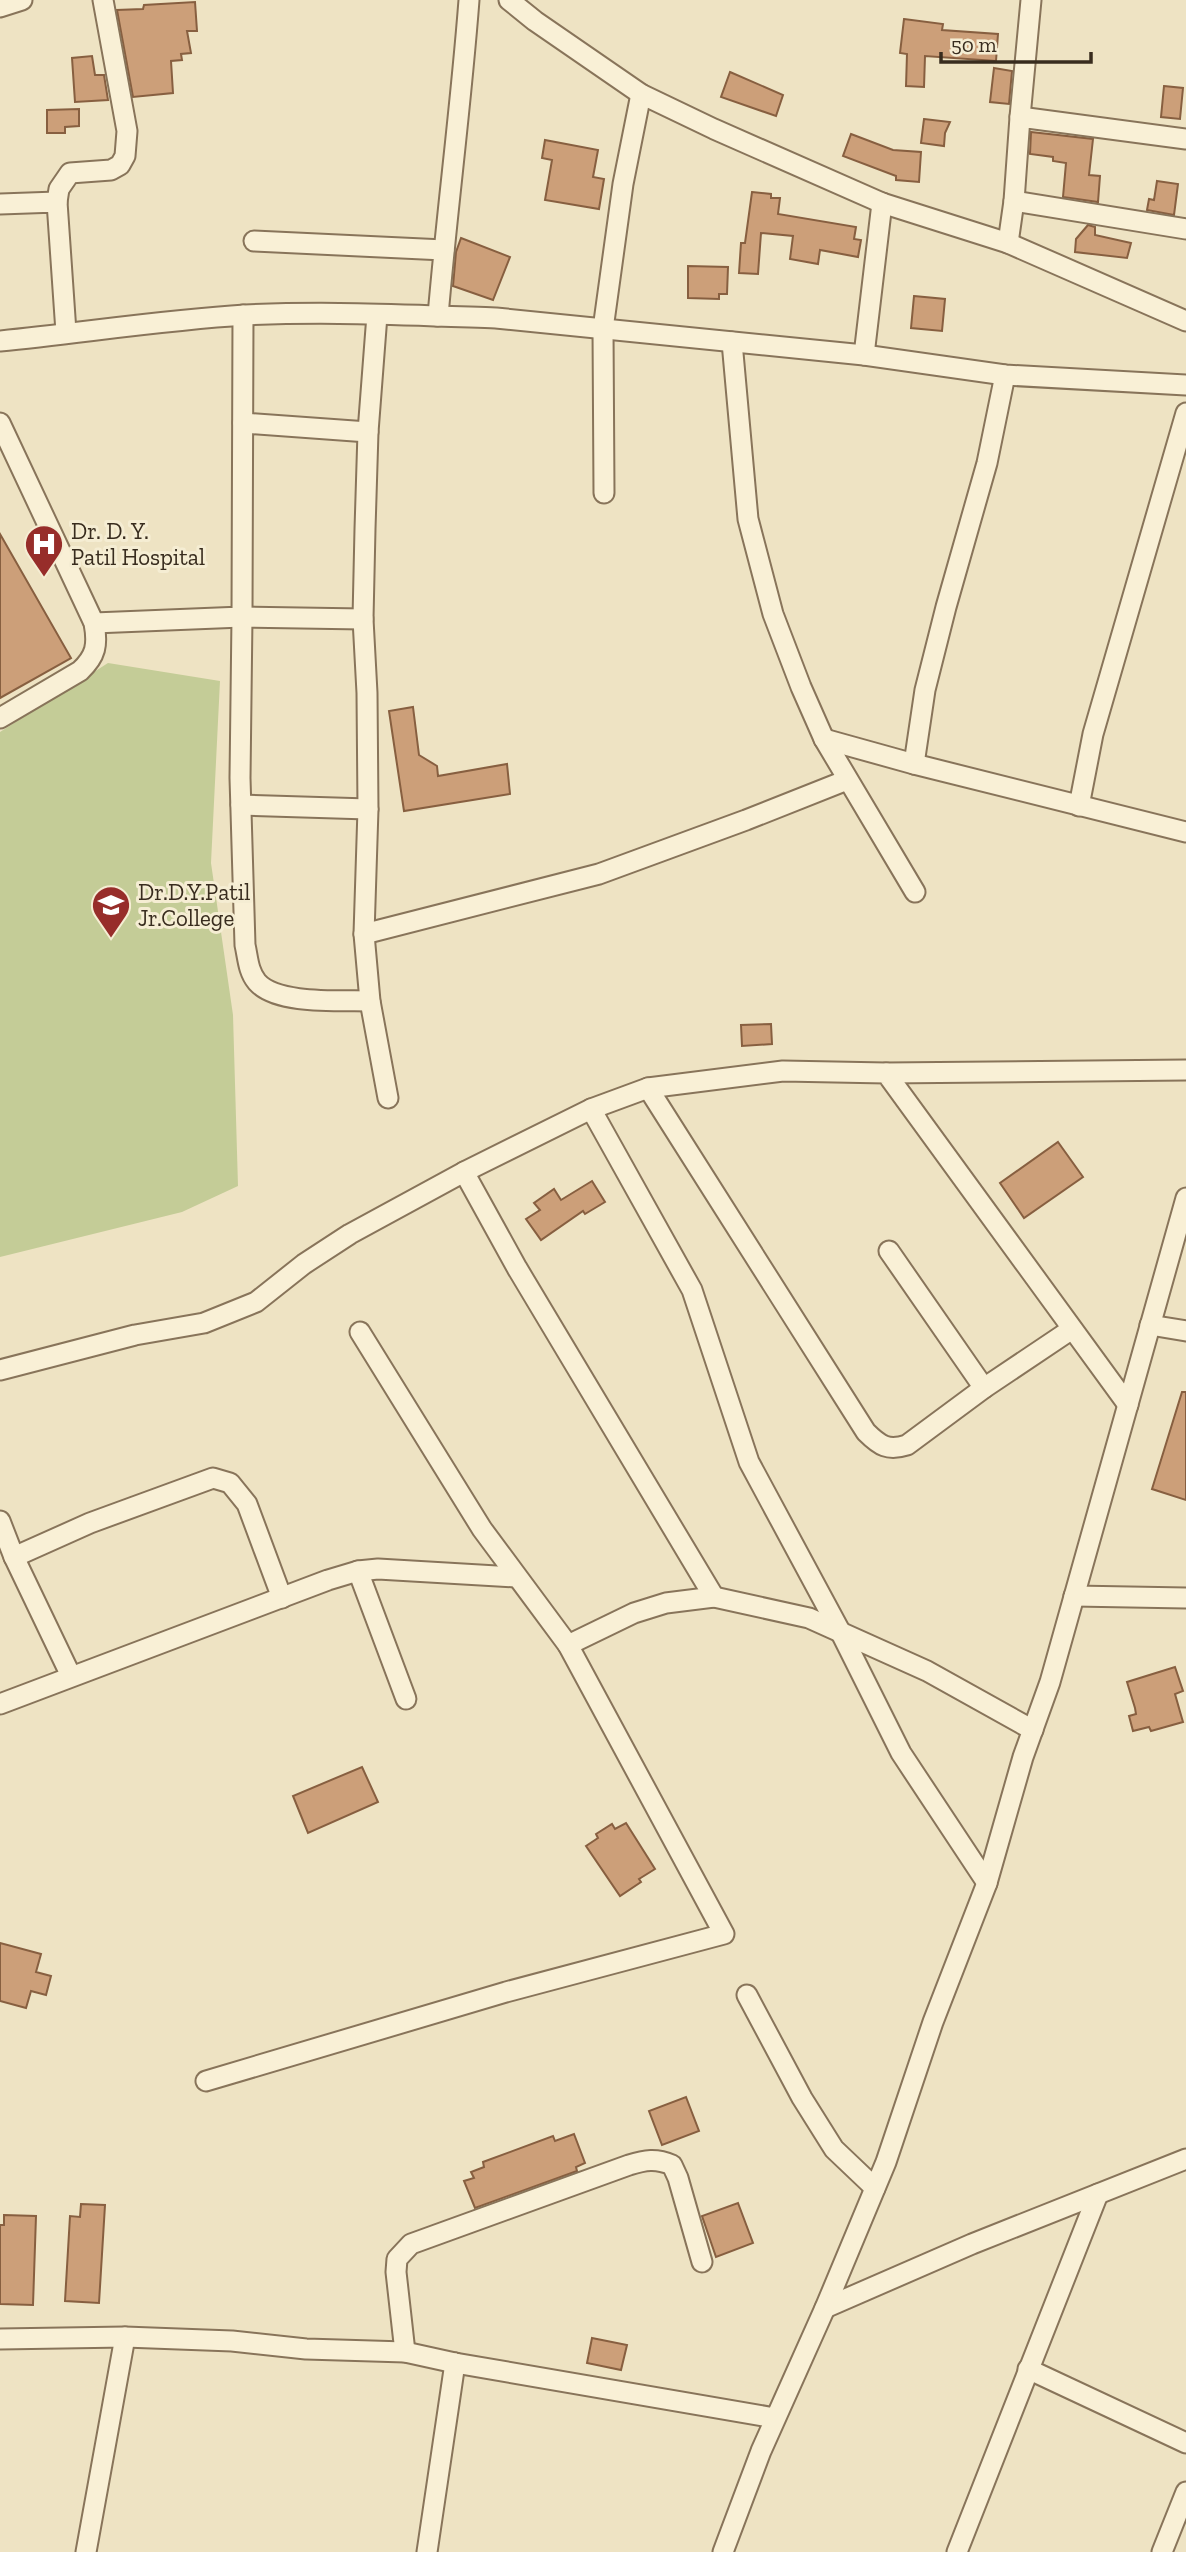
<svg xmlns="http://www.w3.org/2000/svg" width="1186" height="2552" font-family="'Zilla Slab',serif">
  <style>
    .green { fill: #c4cc97 }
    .building { fill: #cc9f79; stroke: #875f40; stroke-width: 2 }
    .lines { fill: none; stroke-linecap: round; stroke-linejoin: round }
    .minor-casing { stroke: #88745a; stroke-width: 23 }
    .minor { stroke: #f9f0d6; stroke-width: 19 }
    .labels { text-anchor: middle; stroke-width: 6; stroke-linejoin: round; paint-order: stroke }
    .poi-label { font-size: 23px; fill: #382c1e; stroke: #f5edd3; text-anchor: start }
  </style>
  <rect width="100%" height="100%" fill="#eee3c3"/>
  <path class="green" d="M108 663 220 681 211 863 233 1015 238 1186 182 1212 0 1257V732Z"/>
  <g class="building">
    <path d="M195 2 197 31H187L191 53 181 54 182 60 171 61 173 93 133 97 117 10 143 9 144 5Z"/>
    <path d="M904 19 943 24 942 30 998 34 996 61 925 56 924 87 906 86 907 54 900 53Z"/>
    <path d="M92 56 95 75H104L108 100 75 102 72 58Z"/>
    <path d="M994 68 1012 71 1009 104 990 102Z"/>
    <path d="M730 72 783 95 776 116 721 97Z"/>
    <path d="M1164 86 1183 88 1180 119 1161 117Z"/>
    <path d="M79 109V126L65 127V133H47V110Z"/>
    <path d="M924 119 950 122 945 133 944 146 921 143Z"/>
    <path d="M1031 132 1093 139 1089 175 1100 176 1098 202 1063 197 1066 163 1053 161V157L1030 154Z"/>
    <path d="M851 134 893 150 921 152 919 182 896 180V176L843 156Z"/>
    <path d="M545 140 598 150 593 177 604 179 599 209 545 200 552 160 542 158Z"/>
    <path d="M1157 181 1178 184 1174 215 1147 210 1149 199 1154 200Z"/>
    <path d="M752 192 771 194V198H780L778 214 856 227 854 239 861 240 858 257 820 250 818 264 790 259 793 236 761 233 758 274 739 273 741 243H745Z"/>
    <path d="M1088 225 1095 227V235L1131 243 1127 258 1075 252 1076 239Z"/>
    <path d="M461 238 510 257 493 300 453 286 456 252Z"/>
    <path d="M688 266 728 267 727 294H719V299L688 298Z"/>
    <path d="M914 296 945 299 942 331 911 328Z"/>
    <path d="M0 534 71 658 0 698Z"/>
    <path d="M413 707 419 755 437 766 438 776 507 764 510 794 404 811 389 711Z"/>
    <path d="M771 1024 772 1044 742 1046 741 1025Z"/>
    <path d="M1058 1142 1083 1177 1024 1218 1000 1183Z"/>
    <path d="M592 1181 605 1202 585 1214 583 1211 541 1240 526 1219 540 1210 534 1203 554 1189 561 1200Z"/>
    <path d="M1182 1392H1186V1500L1152 1489Z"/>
    <path d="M1175 1667 1183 1691 1175 1694 1183 1722 1151 1731 1149 1727 1133 1731 1129 1716 1136 1714 1135 1708 1127 1682Z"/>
    <path d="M362 1767 378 1802 308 1833 293 1796Z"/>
    <path d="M626 1823 655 1869 639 1879 641 1882 620 1896 586 1846 598 1838 596 1834 612 1824 615 1829Z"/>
    <path d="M0 1943 41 1954 36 1972 51 1976 46 1995 31 1991 26 2008 0 2001Z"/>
    <path d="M686 2097 699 2131 662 2145 649 2111Z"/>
    <path d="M574 2134 585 2163 576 2167 577 2171 475 2208 464 2181 474 2178 471 2172 484 2167 483 2162 553 2136 555 2141Z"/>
    <path d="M738 2203 753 2243 716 2257 702 2216Z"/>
    <path d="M81 2204 105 2205 99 2303 65 2301 70 2216 80 2217Z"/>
    <path d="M4 2215 36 2216 33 2305 0 2304V2225H4Z"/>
    <path d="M592 2338 627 2345 621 2370 587 2363Z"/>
  </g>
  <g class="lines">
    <g class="minor-casing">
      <g id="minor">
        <path d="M509 0 535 21 641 94 714 129 882 203 1008 243 1186 321"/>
        <path d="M0 7 22 0"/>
        <path d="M1020 117 1031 0"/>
        <path d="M1014 201 1186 229"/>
        <path d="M57 202 59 189 70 173 111 170 120 165 125 156 127 131 103 0"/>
        <path d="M0 204 57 202 66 332"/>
        <path d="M254 241 444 250"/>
        <path d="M1008 243 1014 201 1020 117 1186 139"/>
        <path d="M377 315 368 432 365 529 363 619 367 693 368 809 364 934 370 1001 388 1098"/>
        <path d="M438 316C447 210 461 106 469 0"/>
        <path d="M0 341C81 333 163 320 245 315 328 311 413 315 496 318L864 355 1005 375 1186 385"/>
        <path d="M732 342 748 519 773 614 801 687 824 739 915 892"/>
        <path d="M864 355 882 203"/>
        <path d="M0 423 94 623C98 645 96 656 80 671L0 718"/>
        <path d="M243 423 368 432"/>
        <path d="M604 493 603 329 623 184 641 94"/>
        <path d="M363 619 242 617 240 778 245 945C248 958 248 971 257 982 277 1005 341 1000 370 1001"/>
        <path d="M94 623 242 617 243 315"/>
        <path d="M824 739 914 764 1186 832"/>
        <path d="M914 764 925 690 946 607 987 463 1005 375"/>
        <path d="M241 805 368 809"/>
        <path d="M1079 806 1093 734 1186 413"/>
        <path d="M364 934 599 874 746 820 847 780"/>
        <path d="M886 1073 1186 1070"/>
        <path d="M648 1088 866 1432C880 1446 888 1451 907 1445L984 1388 1072 1329"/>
        <path d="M591 1109 692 1290 749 1462 840 1631 901 1753 987 1883"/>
        <path d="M464 1172 517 1268 714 1597"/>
        <path d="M889 1251 984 1388"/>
        <path d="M1150 1325 1186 1331"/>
        <path d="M0 1370 135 1335 204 1323 256 1302 304 1264 350 1234 464 1172 591 1109 648 1088 783 1071 886 1073 1128 1405"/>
        <path d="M0 1521 14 1557 71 1676"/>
        <path d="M14 1557 90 1523 213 1478 230 1483 247 1504 282 1598"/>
        <path d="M358 1571 406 1699"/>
        <path d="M1074 1596 1186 1598"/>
        <path d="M568 1645 634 1613 666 1603 714 1597 809 1618 927 1671 1033 1730"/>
        <path d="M0 1704 328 1580 358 1571 378 1569 516 1577"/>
        <path d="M747 1995 802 2098 834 2149 875 2188"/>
        <path d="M206 2081 506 1992 724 1934 568 1645 482 1529 360 1332"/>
        <path d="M825 2308 972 2244 1186 2159"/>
        <path d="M0 2339 125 2337 232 2341 306 2349 405 2352 455 2363 775 2418"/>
        <path d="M405 2352 396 2272 397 2259 411 2244 629 2165C645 2160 656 2158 672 2165L678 2178 702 2262"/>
        <path d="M1028 2369 1186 2443"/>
        <path d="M86 2552 125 2337"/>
        <path d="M427 2552 455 2363"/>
        <path d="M723 2552 761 2451 825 2308 886 2162 933 2022 987 1883 1023 1757 1050 1682 1186 1198"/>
        <path d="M957 2552 1098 2194"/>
        <path d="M1162 2552 1186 2492"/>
      </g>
    </g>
    <use href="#minor" class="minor"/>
  </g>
  <defs>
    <g id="hospital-pin" transform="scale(2.0125)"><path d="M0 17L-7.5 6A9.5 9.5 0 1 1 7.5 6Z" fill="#972d2a" stroke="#f5edd3"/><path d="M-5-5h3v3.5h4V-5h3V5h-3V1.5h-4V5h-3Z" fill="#fff"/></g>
    <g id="school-pin" transform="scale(2.0125)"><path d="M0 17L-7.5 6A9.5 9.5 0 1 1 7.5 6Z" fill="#972d2a" stroke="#f5edd3"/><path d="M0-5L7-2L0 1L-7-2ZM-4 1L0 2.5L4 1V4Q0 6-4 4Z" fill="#fff"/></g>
  </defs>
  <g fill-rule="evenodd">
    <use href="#hospital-pin" x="44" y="544"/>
    <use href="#school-pin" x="111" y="905"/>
  </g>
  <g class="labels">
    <g class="poi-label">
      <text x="71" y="539">Dr. D. Y.<tspan x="71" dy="26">Patil Hospital</tspan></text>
      <text x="138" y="900">Dr.D.Y.Patil<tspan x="138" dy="26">Jr.College</tspan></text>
    </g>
  </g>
  <path d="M941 52v10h150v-10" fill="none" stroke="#382c1e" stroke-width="3.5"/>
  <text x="951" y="52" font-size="21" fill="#382c1e" stroke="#f5edd3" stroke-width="5" paint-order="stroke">50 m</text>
</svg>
